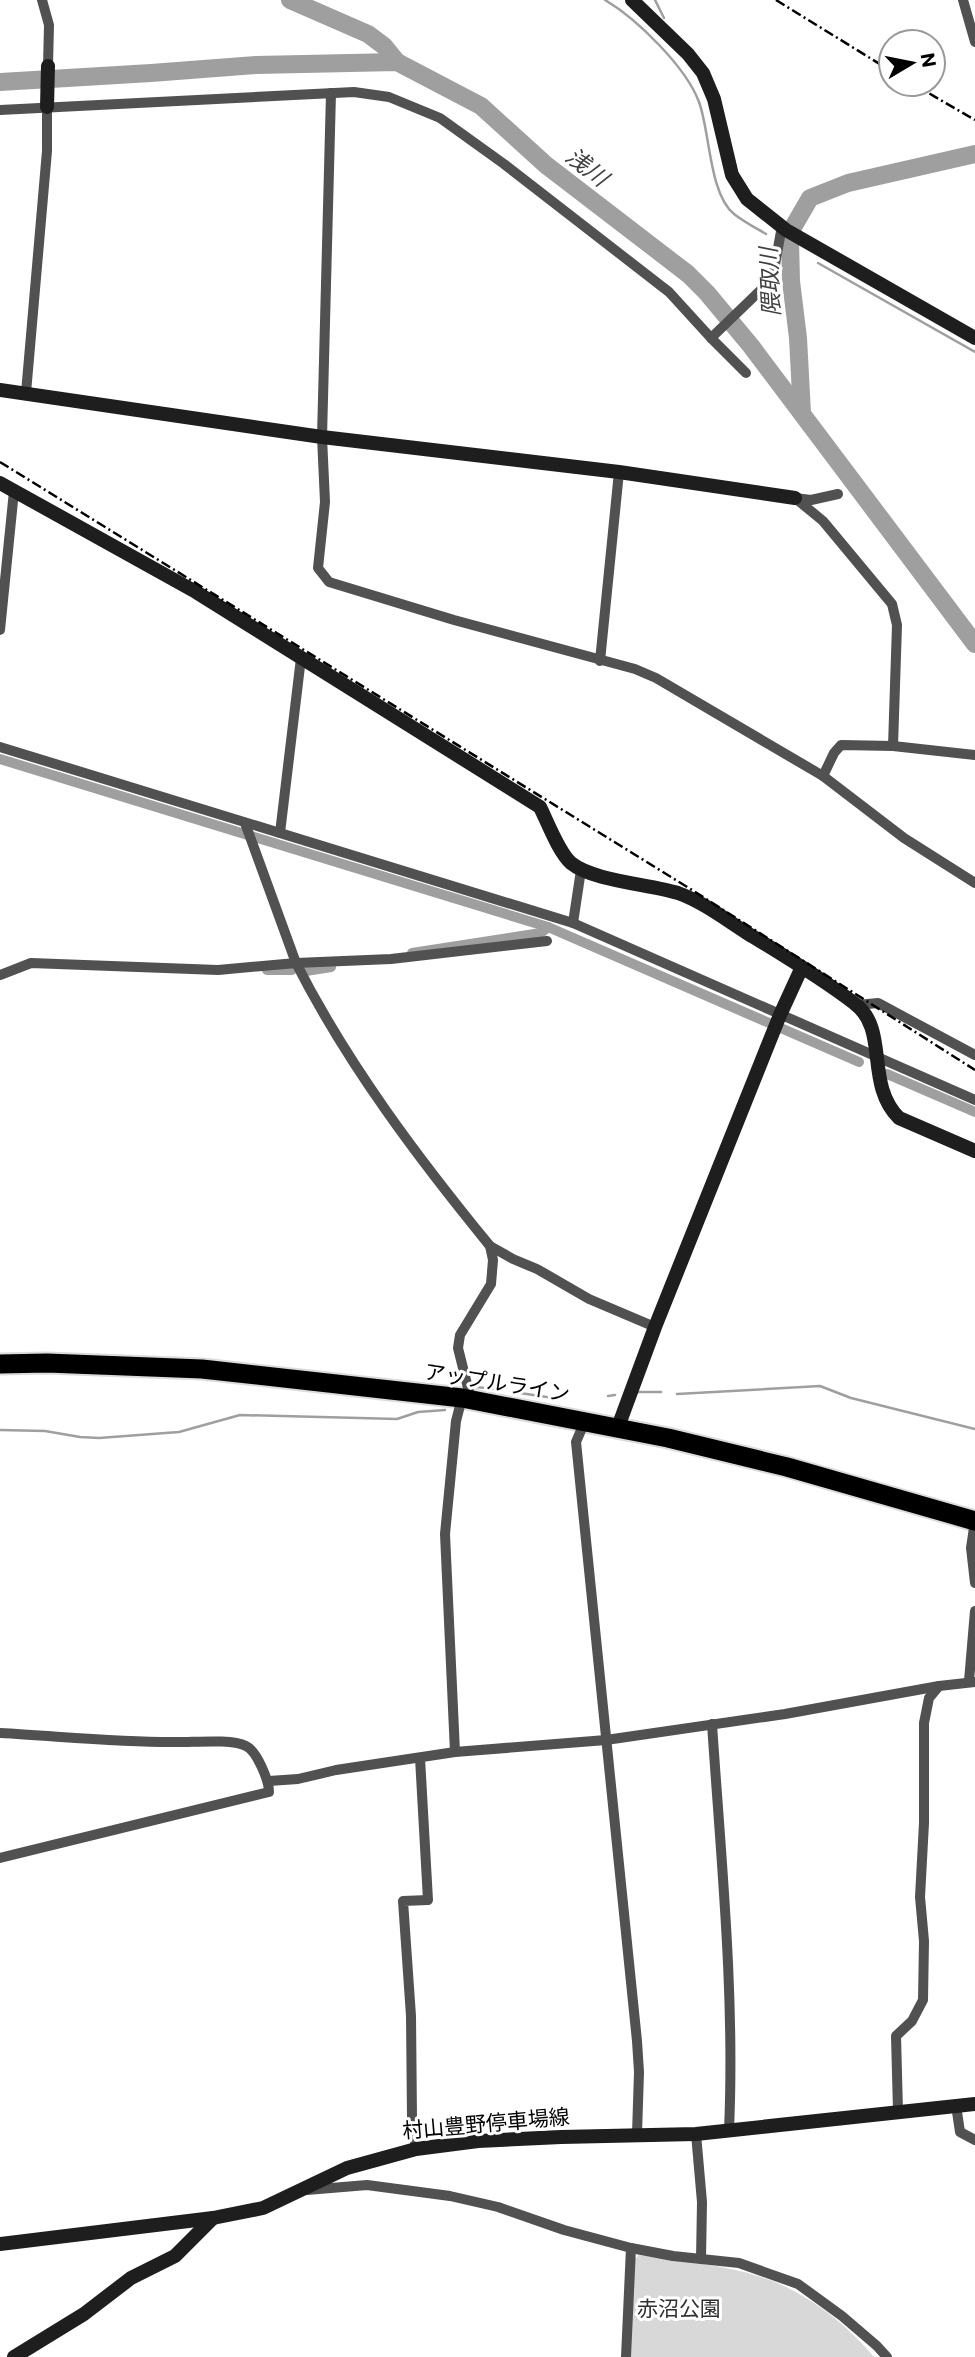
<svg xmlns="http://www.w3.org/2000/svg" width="975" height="2357" font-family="Commissioner,'Noto Sans JP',sans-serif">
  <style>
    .green { fill: #d8d8d8 }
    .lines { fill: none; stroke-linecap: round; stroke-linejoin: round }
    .stream { stroke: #9f9f9f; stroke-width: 2.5 }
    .canal { stroke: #9f9f9f; stroke-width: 10 }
    .river { stroke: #9f9f9f; stroke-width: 18 }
    .highway-casing { stroke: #dbdbdb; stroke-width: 23 }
    .street { stroke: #515151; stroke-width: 10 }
    .secondary { stroke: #1e1e1e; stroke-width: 14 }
    .highway { stroke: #000; stroke-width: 19 }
    .rail { stroke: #000; stroke-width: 2.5; stroke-dasharray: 10 3.5 2 3.5; stroke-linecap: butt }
    .labels { text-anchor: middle; stroke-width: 6; stroke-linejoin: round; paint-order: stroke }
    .street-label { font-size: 21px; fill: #000; stroke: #fff }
    .park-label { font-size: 21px; fill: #2f2f2f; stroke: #fff }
    .water-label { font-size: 23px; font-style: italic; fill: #404040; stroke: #fff }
  </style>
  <rect width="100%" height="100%" fill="#fff"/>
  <path class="green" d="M639 2255C679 2261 722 2264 761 2277 803 2290 846 2323 874 2357H628L635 2259Z"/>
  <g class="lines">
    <g class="stream">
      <path d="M605 0C637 19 686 67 699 102 710 131 709 194 734 214 744 222 756 228 766 234"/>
      <path d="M655 0 664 18"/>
      <path d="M818 263 975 352"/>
      <path d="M476 1387 494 1389"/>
      <path d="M638 1392H661"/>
      <path d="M520 1393 560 1399"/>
      <path d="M677 1394 820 1386 851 1398 975 1429"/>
      <path d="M608 1396 615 1395"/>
      <path d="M0 1430 45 1431 80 1437 99 1438 179 1432 240 1415 397 1419 418 1412 445 1410"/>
    </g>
    <g class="canal">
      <path d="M0 759 548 927 859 1062"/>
      <path d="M412 953 541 933 548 927"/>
      <path d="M267 970H292"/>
      <path d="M306 971 331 967"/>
      <path d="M887 1074 975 1112"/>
    </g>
    <g class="river">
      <path d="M290 0 368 34 384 46 397 62"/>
      <path d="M0 82 151 73 256 65 397 62 481 106 546 165 688 274 707 293 751 346 975 644"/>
      <path d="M802 413 798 338 791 281 790 240 792 229 810 198 848 183 975 154"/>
    </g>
    <g class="highway-casing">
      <path id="highway" d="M0 1364 47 1363 202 1369 462 1398 668 1438 787 1467 975 1521"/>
    </g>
    <g class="street">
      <path d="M42 0 49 25 48 66"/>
      <path d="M963 0 975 42"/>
      <path d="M331 93 322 437 325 502 318 568 329 582 454 620 635 669 656 678 823 776 904 838 975 883"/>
      <path d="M0 110 354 92 389 97 440 118 504 164 669 292 711 338 746 373"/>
      <path d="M711 338 769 282 774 270 782 226"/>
      <path d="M26 393 47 151V107"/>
      <path d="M795 498 823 521 892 604 897 625 893 746"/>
      <path d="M795 498 811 500 838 494"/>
      <path d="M0 630 14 491"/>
      <path d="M600 661 619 472"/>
      <path d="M0 747 573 923 975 1100"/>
      <path d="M823 776 834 753 841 745 893 746 975 755"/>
      <path d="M245 823 296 963C348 1065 418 1158 490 1246L493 1260 491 1284 460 1335 458 1348 471 1400"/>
      <path d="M280 833 301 658"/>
      <path d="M573 923 581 870"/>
      <path d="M0 975 31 963 218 970 296 963 391 959 547 941"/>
      <path d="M857 1005 878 1003 975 1055"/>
      <path d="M490 1246 513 1259 537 1269 589 1299 655 1327"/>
      <path d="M585 1421 576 1442 637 2041 639 2072 637 2134"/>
      <path d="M975 1521 971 1548 975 1583"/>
      <path d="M969 1681 975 1611"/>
      <path d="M712 1724C721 1859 735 1995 729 2130"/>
      <path d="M0 1733C57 1736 114 1742 171 1742 190 1743 229 1738 246 1746 257 1751 269 1781 269 1792L0 1858"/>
      <path d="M455 1752 445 1534 456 1421 462 1398"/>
      <path d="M269 1781 298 1779 336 1770 455 1752 606 1740 785 1714 939 1686 975 1682"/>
      <path d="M956 2105 960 2132 975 2140"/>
      <path d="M898 2111 896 2036 912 2021 923 2000 924 1941 920 1897 924 1823V1723L929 1698 939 1686"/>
      <path d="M696 2134 702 2202 701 2259"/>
      <path d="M416 2149 412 2119 411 2016 403 1901 428 1900 420 1758"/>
      <path d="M307 2190 367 2185 450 2196 498 2207 564 2230 631 2248 673 2256 739 2263 798 2284 842 2316 877 2346 887 2357"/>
      <path d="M626 2357 631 2248"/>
    </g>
    <g class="secondary">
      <path d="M632 0 688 54 703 73 714 99 732 175 747 199 786 230 975 338"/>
      <path d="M47 107 48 66"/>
      <path d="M0 390 322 437 619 472 795 498"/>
      <path d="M0 483 196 592 540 807C547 821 559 853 571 863 593 881 649 884 678 893 703 902 725 919 747 933 783 955 820 977 854 1003 890 1029 864 1083 899 1118L975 1151"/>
      <path d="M618 1427 655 1327 780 1015 802 967"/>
      <path d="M0 2244 213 2218 263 2208 347 2168 416 2149 478 2141 561 2137 696 2134 975 2104"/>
      <path d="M14 2357 84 2314 131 2278 175 2256 213 2218"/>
    </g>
    <use href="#highway" class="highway"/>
    <g class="rail">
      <path d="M776 0 891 71"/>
      <path d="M913 84 975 120"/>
      <path d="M0 462 692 890 975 1070"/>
    </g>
  </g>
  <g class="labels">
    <g class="street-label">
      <text transform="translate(497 1383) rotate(9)" y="7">アップルライン</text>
      <text transform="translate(486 2124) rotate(-5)" y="7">村山豊野停車場線</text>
    </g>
    <g class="park-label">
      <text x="679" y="2316">赤沼公園</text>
    </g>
    <g class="water-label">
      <text transform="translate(587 167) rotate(38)" y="8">浅川</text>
      <text transform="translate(770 282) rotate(-93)" y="8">隈取川</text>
    </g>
  </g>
  <g transform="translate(912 63) rotate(80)"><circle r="33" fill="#ffffff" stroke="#999999" stroke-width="2"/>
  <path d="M0-5L12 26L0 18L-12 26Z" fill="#000000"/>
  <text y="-10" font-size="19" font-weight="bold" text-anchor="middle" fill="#000000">N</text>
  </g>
</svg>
